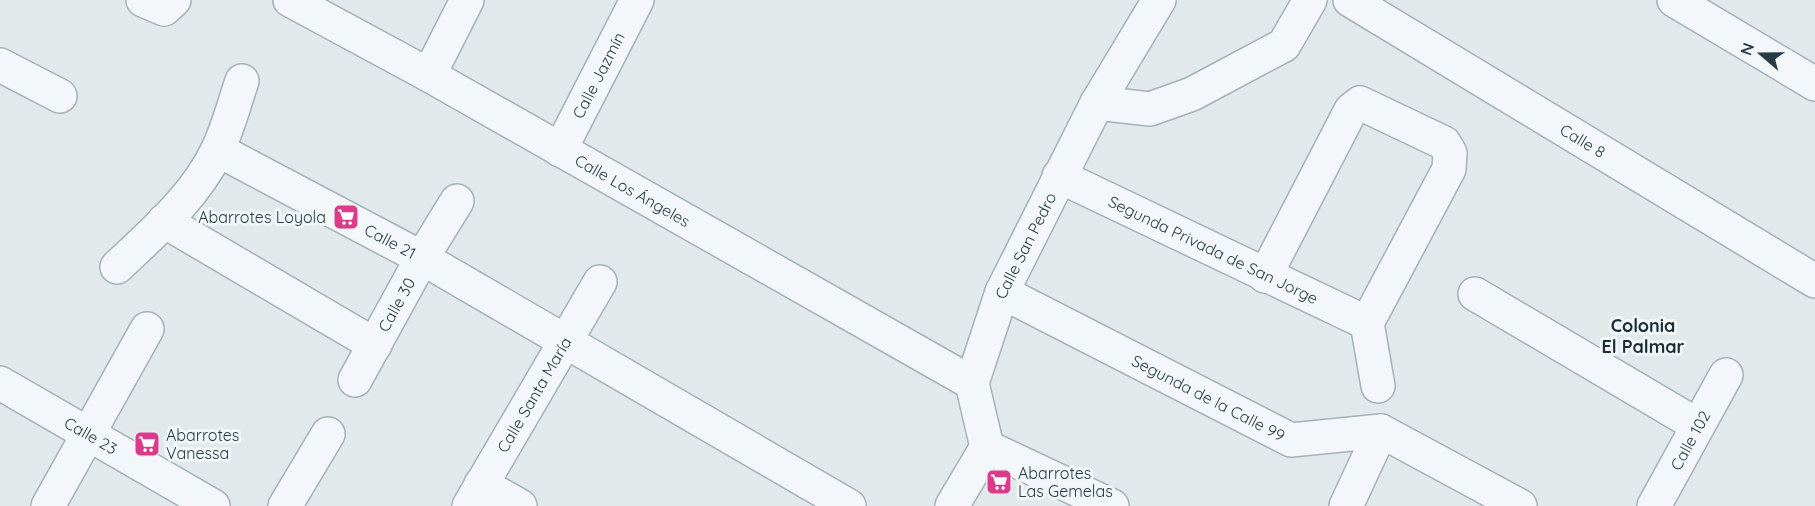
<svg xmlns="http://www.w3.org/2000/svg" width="1815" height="506" font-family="Quicksand,sans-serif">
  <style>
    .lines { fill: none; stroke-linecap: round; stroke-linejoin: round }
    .minor-casing { stroke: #a5b2b6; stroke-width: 36 }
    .minor { stroke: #f4f7f9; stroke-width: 33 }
    .labels { text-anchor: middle; stroke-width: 6; stroke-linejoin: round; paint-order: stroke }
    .street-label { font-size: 16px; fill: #273c45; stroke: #f1f6f8 }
    .poi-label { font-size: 16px; fill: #273c45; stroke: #f1f6f8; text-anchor: start }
    .neighbourhood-label { font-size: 18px; font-weight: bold; fill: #1a2d35; stroke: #f1f6f8 }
  </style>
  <rect width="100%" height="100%" fill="#e1e9eb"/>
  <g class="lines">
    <g class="minor-casing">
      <g id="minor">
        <path d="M143 0 164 9 174 0"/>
        <path id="s1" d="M290 0 429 75 972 383"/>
        <path id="s2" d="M1350 0 1815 281"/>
        <path d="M1674 0 1815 84"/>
        <path d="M0 65 60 96"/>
        <path d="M429 75 467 0"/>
        <path d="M1097 103 1150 109 1192 94 1284 45 1310 0"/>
        <path id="s3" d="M218 150 422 258 849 506"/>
        <path id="s4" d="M560 150 637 0"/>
        <path id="s5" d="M1059 176 1367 323"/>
        <path d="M164 221 375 345"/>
        <path d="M117 267C154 232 195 197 217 151 228 129 234 104 242 81"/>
        <path d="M1265 276 1351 110 1360 103 1444 143 1450 153 1449 169 1367 323 1378 386"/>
        <path id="s6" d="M1002 292 1291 440 1381 431 1520 506"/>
        <path d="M1475 294 1697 425"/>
        <path id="s7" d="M355 380 422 258 457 201"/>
        <path id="s8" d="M0 383 213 506"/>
        <path d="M987 447 1112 506"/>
        <path d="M481 484 520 506"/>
        <path d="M48 506 147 329"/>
        <path d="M285 506 328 434"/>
        <path id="s9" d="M469 506 600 282"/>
        <path id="s10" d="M952 506 987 447 972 383 1002 292 1097 103 1159 0"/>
        <path d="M1346 506 1381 431"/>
        <path id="s11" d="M1654 506 1726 375"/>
      </g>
    </g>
    <use href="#minor" class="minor"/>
  </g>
  <defs>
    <g id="supermarket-square" transform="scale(1.35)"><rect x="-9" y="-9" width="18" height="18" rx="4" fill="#dc3a8b" stroke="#f1f6f8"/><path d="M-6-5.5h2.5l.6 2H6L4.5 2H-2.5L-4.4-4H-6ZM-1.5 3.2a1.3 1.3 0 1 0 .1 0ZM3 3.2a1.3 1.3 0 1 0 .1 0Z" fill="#fff"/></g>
  </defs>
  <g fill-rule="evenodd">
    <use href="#supermarket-square" x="346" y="217"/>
    <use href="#supermarket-square" x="147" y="444"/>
    <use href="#supermarket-square" x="999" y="482"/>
  </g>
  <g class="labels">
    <g class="street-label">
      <text dy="6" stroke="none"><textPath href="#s4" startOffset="84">Calle Jazmín</textPath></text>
      <text dy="6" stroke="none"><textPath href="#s2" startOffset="272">Calle 8</textPath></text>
      <text dy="6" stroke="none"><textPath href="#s1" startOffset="392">Calle Los Ángeles</textPath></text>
      <text dy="6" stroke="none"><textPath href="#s3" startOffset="195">Calle 21</textPath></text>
      <text dy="6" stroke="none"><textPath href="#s10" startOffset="282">Calle San Pedro</textPath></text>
      <text dy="6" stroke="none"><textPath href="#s5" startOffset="171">Segunda Privada de San Jorge</textPath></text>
      <text dy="6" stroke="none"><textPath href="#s7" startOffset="86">Calle 30</textPath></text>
      <text dy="6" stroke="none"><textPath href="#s9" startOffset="129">Calle Santa María</textPath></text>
      <text dy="6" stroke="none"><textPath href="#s6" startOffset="232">Segunda de la Calle 99</textPath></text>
      <text dy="6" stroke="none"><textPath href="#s8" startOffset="105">Calle 23</textPath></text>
      <text dy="6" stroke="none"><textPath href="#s11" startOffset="75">Calle 102</textPath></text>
    </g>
    <g class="poi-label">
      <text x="326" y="223" text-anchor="end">Abarrotes Loyola</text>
      <text x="166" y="441">Abarrotes<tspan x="166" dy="18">Vanessa</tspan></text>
      <text x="1018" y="479">Abarrotes<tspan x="1018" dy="18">Las Gemelas</tspan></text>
    </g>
    <g class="neighbourhood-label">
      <text x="1643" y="332">Colonia<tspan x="1643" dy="21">El Palmar</tspan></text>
    </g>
  </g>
  <g transform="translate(1761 54) rotate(290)" stroke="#f1f6f8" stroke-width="4.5" paint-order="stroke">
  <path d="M0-4.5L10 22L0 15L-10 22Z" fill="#273c45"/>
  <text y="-9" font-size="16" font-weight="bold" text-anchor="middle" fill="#273c45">N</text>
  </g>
</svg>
